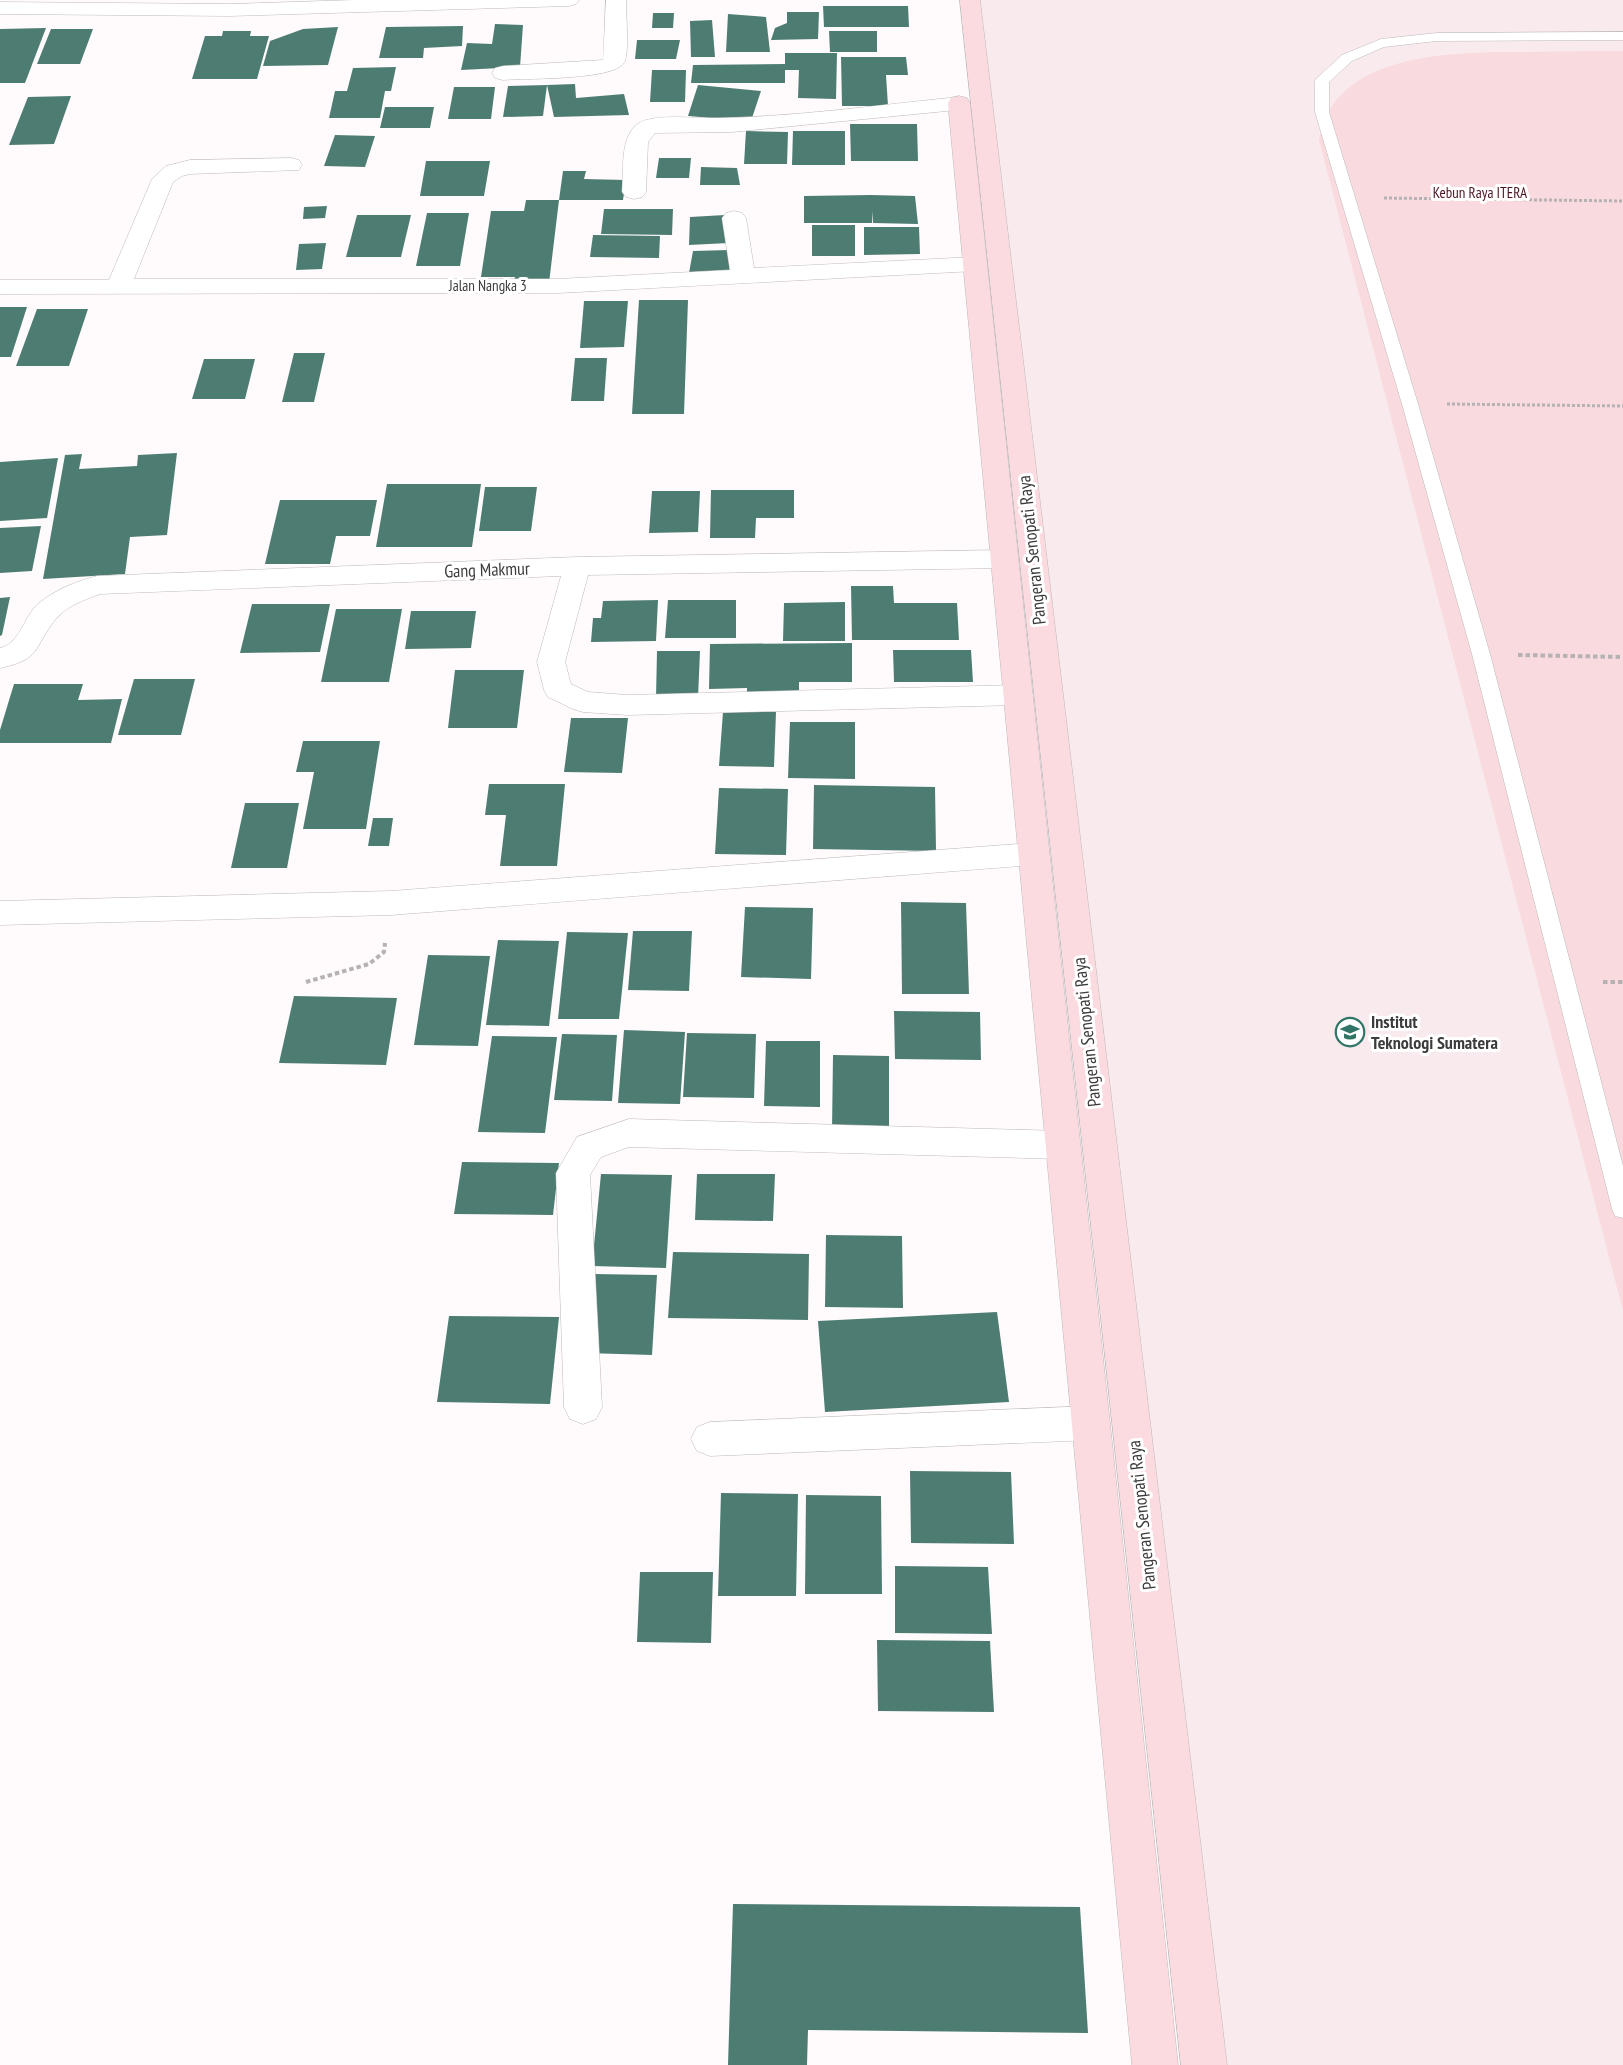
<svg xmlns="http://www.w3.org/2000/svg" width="1623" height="2065" font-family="'PT Sans Narrow',sans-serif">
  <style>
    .built { fill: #f9ebed }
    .green { fill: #f9dbdf }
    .building { fill: #4d7d72 }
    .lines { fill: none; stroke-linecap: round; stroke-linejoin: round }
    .lane-casing { stroke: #bdb9b9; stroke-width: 1 }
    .street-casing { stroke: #bdb9b9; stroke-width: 1 }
    .secondary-casing { stroke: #bdb9b9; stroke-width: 1 }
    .path-far1 { stroke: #b6b2b3; stroke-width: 3; stroke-dasharray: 3 2; stroke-linecap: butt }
    .path { stroke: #b6b2b3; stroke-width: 4; stroke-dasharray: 4.5 3; stroke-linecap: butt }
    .lane { fill: #fff; fill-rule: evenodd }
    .street { fill: #fff; fill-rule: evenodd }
    .secondary { fill: #fbdae0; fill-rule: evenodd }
    .labels { text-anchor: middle; stroke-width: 6; stroke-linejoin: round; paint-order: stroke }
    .far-park-label { font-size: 15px; fill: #4d1522; stroke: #fff }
    .far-street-label { font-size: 15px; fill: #3d3b3c; stroke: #fff }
    .street-label { font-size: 18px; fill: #3d3b3c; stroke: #fff }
    .poi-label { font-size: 18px; font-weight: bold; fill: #3d3b3c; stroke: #fff; text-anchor: start }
  </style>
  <rect width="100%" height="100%" fill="#fffafb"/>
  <path class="built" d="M962 0H1623V2065H1191Z"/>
  <path class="green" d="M1623 51V1311L1319 140C1334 50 1458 52 1527 52 1559 51 1591 51 1623 51Z"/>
  <g class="building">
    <path d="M823 6H908L909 27H824Z"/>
    <path d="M787 12H819L818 39 771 40 775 28 787 23Z"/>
    <path d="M653 13H674L673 28H652Z"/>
    <path d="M728 14 766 17 770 52H726Z"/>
    <path d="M712 20 715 57H691L690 21Z"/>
    <path d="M495 24 523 25 520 67 461 70 467 43 492 44Z"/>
    <path d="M463 26 462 46 424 48 423 58H379L386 27Z"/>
    <path d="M338 27 328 65 263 66 270 41 303 29Z"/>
    <path d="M46 28 25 83H0V29Z"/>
    <path d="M51 29H93L80 64H37Z"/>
    <path d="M223 31H251L250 36H269L257 79H192L205 36H222Z"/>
    <path d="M829 31H877V52H830Z"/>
    <path d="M637 40H680L676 59H635Z"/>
    <path d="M785 53H837L836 99 798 98 799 70H785V83H691L693 65 785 64Z"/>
    <path d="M841 57H906L908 75H886L888 106H842Z"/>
    <path d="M396 67 391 91H385L380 118H329L335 91H347L353 68Z"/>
    <path d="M652 70H686L685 102H650Z"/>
    <path d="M575 84 576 98 624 94 629 115 554 117 547 85Z"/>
    <path d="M547 85 543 116 503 117 508 86Z"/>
    <path d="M698 85 761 91 751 121 688 116Z"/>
    <path d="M454 87H495L491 119H448Z"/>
    <path d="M71 96 54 144 9 145 28 97Z"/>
    <path d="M385 107H434L430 128H380Z"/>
    <path d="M850 124H917L918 161H851Z"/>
    <path d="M746 131 788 132 787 164H744Z"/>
    <path d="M793 131H845V165H792Z"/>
    <path d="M335 135 375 136 365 167 324 166Z"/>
    <path d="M659 158H691L689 178H656Z"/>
    <path d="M426 161H490L484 196H420Z"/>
    <path d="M701 167 737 168 740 185H700Z"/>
    <path d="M563 171H586L584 179 626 180 623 200H559Z"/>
    <path d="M871 195 915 196 918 224 873 223 872 211V223H804V196Z"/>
    <path d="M526 200H559L549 283H514L515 277H481L491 211H524Z"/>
    <path d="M327 206 325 218 303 219 304 207Z"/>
    <path d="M604 209H673L672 235 601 234Z"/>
    <path d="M427 213H469L460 266H416Z"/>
    <path d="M357 215H411L401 257H346Z"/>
    <path d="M725 215 729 243 689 245 690 217Z"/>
    <rect x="812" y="225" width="43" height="31"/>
    <path d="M864 227H919L920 254 864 255Z"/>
    <path d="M593 235 660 236 659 258 590 257Z"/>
    <path d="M326 243 322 269 296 270 299 244Z"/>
    <path d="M729 250 730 272 689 273 693 251Z"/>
    <path d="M639 300H688L684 414H632Z"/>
    <path d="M584 301H628L624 347 580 348Z"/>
    <path d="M0 307H27L11 357H0Z"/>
    <path d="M37 309H88L69 366H16Z"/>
    <path d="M294 353H325L314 402H282Z"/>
    <path d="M575 358H607L604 401H571Z"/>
    <path d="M204 359H255L245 399H192Z"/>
    <path d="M177 453 167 535 130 537 125 574 43 579 65 455 82 454 79 469 137 466 138 455Z"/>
    <path d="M58 458 47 518 0 521V462Z"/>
    <path d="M387 484H481L472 547H376Z"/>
    <path d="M485 487H537L531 531H479Z"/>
    <path d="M711 490H794V518H756L755 538H710Z"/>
    <path d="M652 491H700L698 532 649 533Z"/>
    <path d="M280 500H377L370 536H336L330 564H265Z"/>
    <path d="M41 526 32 571 0 573V528Z"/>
    <path d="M851 586H893L894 603H957L959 640H852Z"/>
    <path d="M10 597 2 635 0 636V598Z"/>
    <path d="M658 600 656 641 591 642 593 618H601L603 601Z"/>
    <path d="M668 600H736V638H665Z"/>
    <path d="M845 602V641H783L784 603Z"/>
    <path d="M252 604H330L320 652 240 653Z"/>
    <path d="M336 609H402L389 682H321Z"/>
    <path d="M411 611H476L471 648 405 649Z"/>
    <path d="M852 643V682H799V695L747 696V688L709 689 710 644Z"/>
    <path d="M893 650H971L973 682H894Z"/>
    <path d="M657 651H700L698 698H656Z"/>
    <path d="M455 670H524L517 728H448Z"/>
    <path d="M134 679H195L181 735H118Z"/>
    <path d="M14 684H83L78 700 122 699 111 743H0V730Z"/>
    <path d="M723 712H776L774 767 719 766Z"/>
    <path d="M571 718H628L622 773 564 772Z"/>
    <path d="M790 722H855V779L788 778Z"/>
    <path d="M303 741H380L366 829H303L314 772H296Z"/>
    <path d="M489 784H565L557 866H500L506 815H485Z"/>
    <path d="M814 785 935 787 936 851 813 849Z"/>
    <path d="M719 788 788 789 786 855 715 854Z"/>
    <path d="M245 803H299L287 868H231Z"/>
    <path d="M373 818H393L389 846H368Z"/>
    <path d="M901 902 966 903 969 994H902Z"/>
    <path d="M745 907 813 908 811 979 741 977Z"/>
    <path d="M633 931H692L689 991 628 990Z"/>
    <path d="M567 932 628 933 619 1019H558Z"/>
    <path d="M498 940 559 941 549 1026 486 1025Z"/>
    <path d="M428 955 490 956 478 1046 414 1045Z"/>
    <path d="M294 996 397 998 386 1065 279 1063Z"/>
    <path d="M894 1011 980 1012 981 1060 895 1059Z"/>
    <path d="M624 1030 685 1032 680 1104 618 1103Z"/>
    <path d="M687 1033 756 1034 754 1098 683 1097Z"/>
    <path d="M562 1034 617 1035 612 1101 554 1100Z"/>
    <path d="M492 1036 557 1037 545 1133 478 1132Z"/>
    <path d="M766 1041H820V1107L764 1106Z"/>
    <path d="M833 1055 889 1056V1132L832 1131Z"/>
    <path d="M462 1162 559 1163 553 1215 454 1214Z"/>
    <path d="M601 1174 672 1175 666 1268 592 1266Z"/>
    <path d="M697 1174H775L773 1221 695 1220Z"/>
    <path d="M826 1235 902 1236 903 1308 825 1307Z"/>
    <path d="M673 1252 809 1254 808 1320 668 1318Z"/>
    <path d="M594 1274 657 1275 652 1355 586 1353Z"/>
    <path d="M997 1312 1009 1402 825 1412 818 1321Z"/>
    <path d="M449 1316 559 1317 550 1404 437 1402Z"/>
    <path d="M910 1471 1011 1472 1014 1544 911 1543Z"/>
    <path d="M721 1493 798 1494 796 1596H718Z"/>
    <path d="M806 1495 881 1496 882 1594H805Z"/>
    <path d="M895 1566 988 1567 992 1634 895 1633Z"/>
    <path d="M640 1572H713L711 1643 637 1642Z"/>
    <path d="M877 1640 990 1641 994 1712 878 1711Z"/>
    <path d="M733 1904 1080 1907 1088 2033 808 2030 807 2065H728Z"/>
  </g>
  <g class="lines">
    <g class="lane-casing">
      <path id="lane" d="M1623 32V40L1437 41 1384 47 1352 61 1329 82V112L1418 404 1490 654 1623 1166V1218L1615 1216 1612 1209 1472 654 1402 404 1315 112V81L1317 78 1342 55 1381 39 1437 33Z"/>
    </g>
    <g class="street-casing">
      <g id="street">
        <path d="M355 0H579L576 4 569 6 229 16 0 14V2L229 4Z"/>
        <path d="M606 0H626C626 14 629 49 625 61 618 81 524 78 503 80L495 78 492 73 495 68 503 66 603 60Z"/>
        <path d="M959 97 967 99 970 104 967 109 732 132 655 133 648 142 646 192 642 197 634 199 626 197 622 192C624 171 619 136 639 123 654 114 690 118 707 118 789 118 877 105 959 97Z"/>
        <path d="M291 158 299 160 302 165 299 170 190 174 182 176 173 182 134 279H558L730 270 722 218 726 213 734 211 742 213 746 218 754 268 975 257 983 259 987 264 983 269 975 271 558 293 0 294V280H109L152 179 166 166 190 160Z"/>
        <path d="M1004 550 1014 553 1018 559 1014 565 1004 568 588 575 565 662 571 684 588 692 627 695 1018 685 1028 688 1033 695 1028 702 1018 705 627 715 583 712 573 709 548 697 544 690 537 662 561 576 100 594C84 600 66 606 55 620 32 649 42 659 0 668V648C20 644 24 616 38 604 56 589 75 582 97 576L577 557Z"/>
        <path d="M1033 843 1044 846 1048 854 1044 862 1033 865 391 915 0 925V901L391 891Z"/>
        <path d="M629 1119 1063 1131 1075 1135 1080 1145 1075 1155 1063 1159 629 1147 601 1157 590 1175 602 1407 596 1419 583 1424 570 1419 564 1407 556 1173 577 1137Z"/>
        <path d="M1091 1406 1104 1411 1110 1423 1104 1435 1091 1440 710 1456 697 1451 691 1439 697 1427 710 1422Z"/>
      </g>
    </g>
    <g class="secondary-casing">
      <g id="secondary">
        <path d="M960 0H980L1227 2065H1181Z"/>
        <path d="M959 96 967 98 970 103 1178 2065H1132L948 103 951 98Z"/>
      </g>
    </g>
    <g class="path-far1">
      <path d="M1384 198 1623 201"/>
      <path d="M1447 404 1623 406"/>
    </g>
    <g class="path">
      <path d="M1518 655 1623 657"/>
      <path d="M306 982 369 964 384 952 385 943"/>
      <path d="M1603 982H1623"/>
    </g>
    <use href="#lane" class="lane"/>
    <use href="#street" class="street"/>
    <use href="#secondary" class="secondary"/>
  </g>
  <defs>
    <g id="university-ring" transform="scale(1.5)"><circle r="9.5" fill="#fff" stroke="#317567" stroke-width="1.5"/><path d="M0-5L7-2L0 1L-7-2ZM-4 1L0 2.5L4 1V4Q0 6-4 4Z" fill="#317567"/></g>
  </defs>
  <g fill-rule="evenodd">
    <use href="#university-ring" x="1350" y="1032"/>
  </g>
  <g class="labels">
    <g class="far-park-label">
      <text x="1480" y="198">Kebun Raya ITERA</text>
    </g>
    <g class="far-street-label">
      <text x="488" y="291">Jalan Nangka 3</text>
    </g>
    <g class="street-label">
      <text transform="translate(1032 550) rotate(-96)" y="6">Pangeran Senopati Raya</text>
      <text transform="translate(487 570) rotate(-2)" y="6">Gang Makmur</text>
      <text transform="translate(1087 1032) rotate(-96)" y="6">Pangeran Senopati Raya</text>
      <text transform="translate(1142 1515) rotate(-96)" y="6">Pangeran Senopati Raya</text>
    </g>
    <g class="poi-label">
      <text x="1371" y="1028">Institut<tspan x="1371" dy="21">Teknologi Sumatera</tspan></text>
    </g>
  </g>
</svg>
